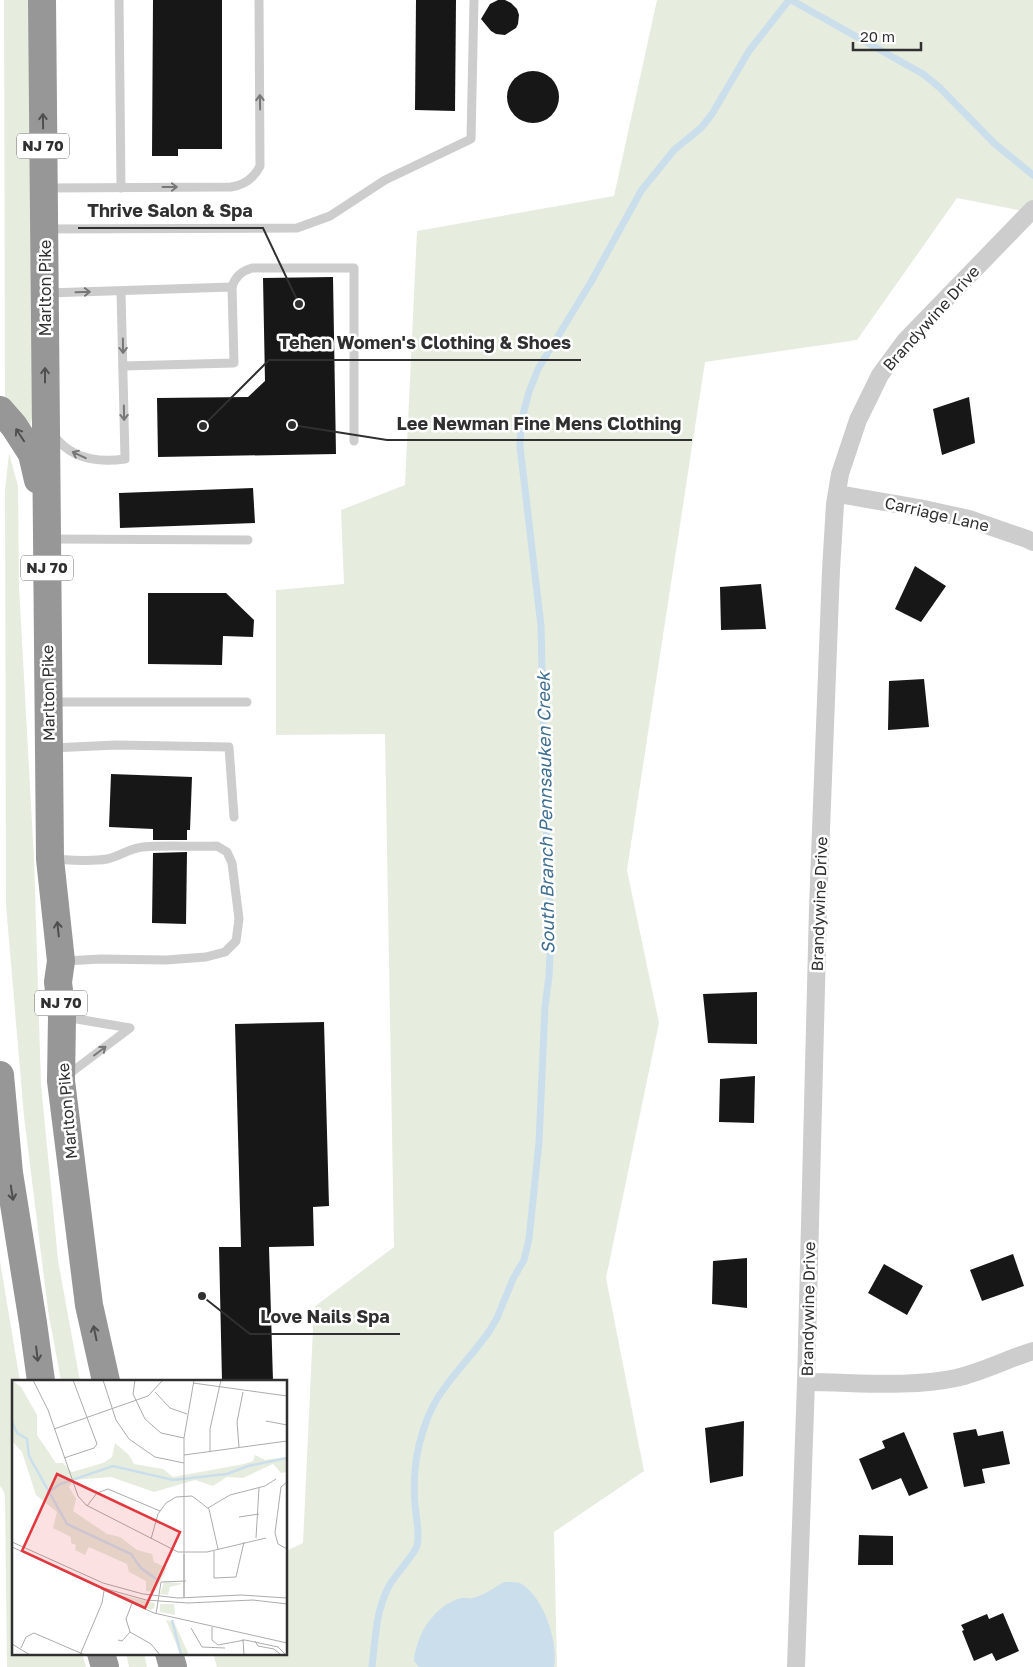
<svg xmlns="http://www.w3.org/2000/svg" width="1033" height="1667" font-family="'Golos Text',sans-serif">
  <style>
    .green { fill: #e6eddf }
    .water { fill: #cbdeec }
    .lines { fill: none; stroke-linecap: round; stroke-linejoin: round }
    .stream { stroke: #cbdeec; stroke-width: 7 }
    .building { fill: #171717 }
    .lane { stroke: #cdcdcd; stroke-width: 9 }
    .street { stroke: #cdcdcd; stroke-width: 18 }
    .highway { stroke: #979797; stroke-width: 28 }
    .oneway { stroke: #777 }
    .oneway2 { stroke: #4f4f4f }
    .labels { text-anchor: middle; stroke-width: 5; stroke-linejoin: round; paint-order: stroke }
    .shield { fill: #fff; stroke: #6e6e6e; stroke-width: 1 }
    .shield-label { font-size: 15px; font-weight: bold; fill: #303030 }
    .street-label { font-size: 16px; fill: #303030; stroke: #fff }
    .water-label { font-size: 18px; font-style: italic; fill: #3f6f91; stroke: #fff }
    .inset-river { fill: none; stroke: #cbdeec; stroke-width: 2.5 }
    .inset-road { fill: none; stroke: #acacac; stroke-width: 1 }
    .view { fill: #e2373f; fill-opacity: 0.15; stroke: #e2373f; stroke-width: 2.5 }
    .inset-edge { fill: none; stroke: #303030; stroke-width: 2.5 }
    .leader { fill: none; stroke: #303030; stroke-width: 2 }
    .callout-dot { fill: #303030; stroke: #fff; stroke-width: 2 }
    .callout-label { font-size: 18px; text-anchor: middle; font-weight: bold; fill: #303030; stroke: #fff; stroke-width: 5; stroke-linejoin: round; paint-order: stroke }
  </style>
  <rect width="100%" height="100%" fill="#fff"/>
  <g class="green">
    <path d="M4 0H30L34 407 28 437 5 403Z"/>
    <path d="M657 0H1033V213L957 198 857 340 705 362 627 870 659 1023 606 1278 644 1471 554 1532 557 1667H217L213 1653H286V1551L303 1543 314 1307 394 1247 385 734 276 735V590L344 584 341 510 405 485 417 231 614 196Z"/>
    <path d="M9 453 18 486 19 586 34 859 41 1084 58 1260 80 1381H61L48 1310 24 1117 6 905 5 491Z"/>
    <path d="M0 1261 20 1381H14V1653H82L86 1667H7L5 1497 4 1492 0 1486Z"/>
    <path d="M126 1653H144L147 1667H129Z"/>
  </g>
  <path class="water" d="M504 1582C509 1582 516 1582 520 1583 543 1595 559 1643 554 1667H419L414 1661C416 1635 434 1605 461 1598 464 1597 469 1599 472 1598 483 1596 495 1587 504 1582Z"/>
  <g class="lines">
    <g class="stream">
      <path d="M791 0 923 74 939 87 995 144 1033 175"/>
      <path d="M372 1667C375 1640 376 1610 389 1586 395 1575 414 1555 417 1546 420 1532 416 1518 415 1505 414 1493 414 1482 415 1470 417 1447 425 1419 437 1399 452 1374 474 1354 490 1330L497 1318 513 1279 524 1260 529 1239 539 1142 545 1007 549 976 551 934 545 801 541 626 520 446 521 422 529 392 538 369 591 282 641 191 674 150 701 128 712 114 749 51 789 0"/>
    </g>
  </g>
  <g class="building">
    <path d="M153 0H222V149H178V156H152Z"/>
    <path d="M416 0H456L455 111 415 110Z"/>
    <path d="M498 0H505L511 3 517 9 519 15 518 24 516 28 505 35 496 34 491 31 481 19 490 4Z"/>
    <circle cx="533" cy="97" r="26"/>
    <path d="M333 277 336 454 158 457 157 398 248 397 265 381 263 278Z"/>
    <path d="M969 397 975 443 942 455 933 409Z"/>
    <path d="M253 488 255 523 120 528 119 493Z"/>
    <path d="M915 566 946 586 921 622 895 609Z"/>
    <path d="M761 584 766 629 721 630 720 587Z"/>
    <path d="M148 593H226L254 620 253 637 223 636 222 665 148 664Z"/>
    <path d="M924 679 929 727 888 730 889 681Z"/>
    <path d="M111 774 192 777 190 830H187V840H153V829L109 827Z"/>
    <path d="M187 852 186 924 152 923 153 853Z"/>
    <path d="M757 992V1044L708 1043 703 994Z"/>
    <path d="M324 1022 329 1206 313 1207 314 1246 269 1247 273 1381H222L219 1247H241L235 1024Z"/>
    <path d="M755 1076 754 1123 719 1122 720 1079Z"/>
    <path d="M1013 1254 1024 1286 982 1301 970 1270Z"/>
    <path d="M747 1258V1308L712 1304 713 1261Z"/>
    <path d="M884 1264 923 1286 907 1315 868 1293Z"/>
    <path d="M744 1421 743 1476 710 1483 705 1428Z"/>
    <path d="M976 1429 978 1436 1003 1431 1010 1464 982 1469 985 1483 964 1487 953 1433Z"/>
    <path d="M904 1432 928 1488 909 1496 901 1478 872 1490 859 1459 885 1448 882 1441Z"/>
    <path d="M859 1535 893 1536V1565H858Z"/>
    <path d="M1003 1613 1019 1651 996 1661 992 1653 974 1661 962 1631 964 1630 961 1625 987 1614 989 1619Z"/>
  </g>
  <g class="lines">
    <g class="lane">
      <path d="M119 0 121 188"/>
      <path d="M47 188 231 187C245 185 254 178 260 166L259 0"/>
      <path d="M47 229 297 228 330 216 385 180 471 139 474 0"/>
      <path d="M232 287C235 277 241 271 252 268H354V441"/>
      <path d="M47 293 232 287 234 363 123 366"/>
      <path d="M53 434C70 459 97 463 125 459L121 291"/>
      <path d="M50 539 248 540"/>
      <path d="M51 702H247"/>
      <path d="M52 748 116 745 229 747 234 817"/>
      <path d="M52 859C70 860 89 862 107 859 120 856 130 848 143 847 168 845 193 847 217 846L227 852 232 863 239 919 236 941 225 952 206 957 166 960 101 959 64 961"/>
      <path d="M65 1017 130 1028 65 1077"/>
    </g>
    <g class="street">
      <path d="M838 494 919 508 969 519 1027 539 1033 542"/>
      <path d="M806 1382C855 1382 909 1388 956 1378 983 1372 1007 1359 1033 1351"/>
      <path d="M796 1667 806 1382 818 908 831 570 835 504 840 474 858 420 880 375 905 341 1033 209"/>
    </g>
    <g class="highway">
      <path d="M42 0 50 859 61 961 58 982 62 1017 61 1081 89 1305 106 1381"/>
      <path d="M0 410 14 426 32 454 38 480"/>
      <path d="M0 1075 9 1173 33 1323 41 1381"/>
      <path d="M101 1653 105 1667"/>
      <path d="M169 1653 173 1667"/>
    </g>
  </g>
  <defs><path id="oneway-shaft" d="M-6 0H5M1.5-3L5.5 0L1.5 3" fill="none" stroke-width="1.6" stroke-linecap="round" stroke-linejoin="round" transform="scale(1.25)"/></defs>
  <g class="oneway">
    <use href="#oneway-shaft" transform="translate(260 102) rotate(-91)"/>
    <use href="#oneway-shaft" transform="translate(170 187)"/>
    <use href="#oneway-shaft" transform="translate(83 292) rotate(-2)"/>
    <use href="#oneway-shaft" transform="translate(123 346) rotate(89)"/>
    <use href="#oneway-shaft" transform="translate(124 413) rotate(89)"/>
    <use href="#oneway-shaft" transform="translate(79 455) rotate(-155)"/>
    <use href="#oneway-shaft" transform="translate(100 1051) rotate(-37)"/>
  </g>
  <g class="oneway2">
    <use href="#oneway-shaft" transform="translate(43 121) rotate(-91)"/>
    <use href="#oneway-shaft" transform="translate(45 375) rotate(-90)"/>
    <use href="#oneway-shaft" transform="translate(20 435) rotate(-123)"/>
    <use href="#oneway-shaft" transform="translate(58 929) rotate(-96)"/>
    <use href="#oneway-shaft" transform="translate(12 1193) rotate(81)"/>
    <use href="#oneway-shaft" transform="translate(95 1333) rotate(-102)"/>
    <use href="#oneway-shaft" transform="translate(37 1354) rotate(83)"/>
  </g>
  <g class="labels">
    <g class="shield">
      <rect x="17" y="133.5" width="52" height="25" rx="4"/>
      <rect x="21" y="555.5" width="52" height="25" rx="4"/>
      <rect x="35" y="990.5" width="52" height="25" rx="4"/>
    </g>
    <g class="shield-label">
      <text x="43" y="151">NJ 70</text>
      <text x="47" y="573">NJ 70</text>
      <text x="61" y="1008">NJ 70</text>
    </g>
    <g class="street-label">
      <text transform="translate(45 288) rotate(-90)" y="6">Marlton Pike</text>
      <text transform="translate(931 318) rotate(-48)" y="6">Brandywine Drive</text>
      <text transform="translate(937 514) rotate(13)" y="6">Carriage Lane</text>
      <text transform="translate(48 693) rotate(-91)" y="6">Marlton Pike</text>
      <text transform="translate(819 904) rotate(-88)" y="6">Brandywine Drive</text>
      <text transform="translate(67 1111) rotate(-95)" y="6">Marlton Pike</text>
      <text transform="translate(808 1309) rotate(-89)" y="6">Brandywine Drive</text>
    </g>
    <g class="water-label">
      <text transform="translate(546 813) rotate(-91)" y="6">South Branch Pennsauken Creek</text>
    </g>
  </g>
  <g transform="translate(12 1380)">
    <rect width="275" height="275" fill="#fff"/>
    <path d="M0 0 9 7 25 35V55L44 83H51L60 92 91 83 100 77 103 63 117 75 122 84 151 89 161 97 232 84 241 81 243 75 253 80 275 77V92L269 93 261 84 231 98 215 97 201 106 183 100 142 112 99 97 62 100 57 107 64 119 61 131 95 154 108 157 125 170 140 174 142 182 155 188 143 212 134 211V201L117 192 115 184 77 167 73 175 63 170 64 165 59 163V157L41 148 45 132 24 115 10 72 0 61ZM152 202 169 203 170 204 158 207 156 215 148 214ZM100 213 143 223 142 228 139 230ZM148 224H162L163 235 148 232ZM154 240 162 242 177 275H169Z" fill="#e6eddf"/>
    <path class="inset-river" d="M0 42 5 53 15 59 17 76 55 144 119 174 129 188 147 201M37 112 48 104 101 86 161 100 215 94 236 86 275 78M160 240 169 275"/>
    <path class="inset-road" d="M21 0 36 30 66 116 74 125 166 172H195L254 158M91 0 104 40 117 59 143 77 172 83M123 0 121 14 133 39 149 53 172 58M181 3 275 16M143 12 158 28 175 34M254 41 275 45M42 49 136 16 151 0M227 67 225 42 231 12M198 72V49L209 0M172 75 275 61M52 78 82 68 85 64 61 0M275 102 269 107 263 153 266 164 275 169M75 126 85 113 96 109 148 131M196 128 218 115 253 106 264 99M227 137 247 134M244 158 247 108M139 159 146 134 154 123 164 117 180 116 197 129 206 169M0 162 91 203 131 214 166 218 229 215 275 218M0 167 84 206 134 220 176 223 241 220 275 224M202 171V198L224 197 232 162M172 174V218M89 209 142 233 275 263M172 217V58L182 0M120 223 114 239 118 252 139 264 148 275M144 234 149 202 174 201M200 247V260L206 265 233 260 266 267 274 275M179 248 190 267 213 268M231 259 232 275M106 260 110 261 118 252M243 261 246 266 262 269 269 275M0 264 18 275M9 268 14 257 22 253 73 275M68 275 90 223 92 211"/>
    <path class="view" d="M45 94 168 152 133 228 10 171Z"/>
    <rect width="275" height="275" class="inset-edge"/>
  </g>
  <path class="leader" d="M299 304L263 228H78M203 426L269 360H581M292 425L387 440H692M202 1296L250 1334H400"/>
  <g class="callout-dot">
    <circle cx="299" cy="304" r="5"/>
    <circle cx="203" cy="426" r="5"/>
    <circle cx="292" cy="425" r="5"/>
    <circle cx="202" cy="1296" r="5"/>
  </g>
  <g class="callout-label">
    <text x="170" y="217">Thrive Salon &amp; Spa</text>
    <text x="425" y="349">Tehen Women's Clothing &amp; Shoes</text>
    <text x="539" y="430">Lee Newman Fine Mens Clothing</text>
    <text x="325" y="1323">Love Nails Spa</text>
  </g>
  <path d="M853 42v8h68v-8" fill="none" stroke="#303030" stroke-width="2.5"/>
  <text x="860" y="42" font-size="15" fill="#303030" stroke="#ffffff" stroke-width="4" paint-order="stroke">20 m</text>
</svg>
